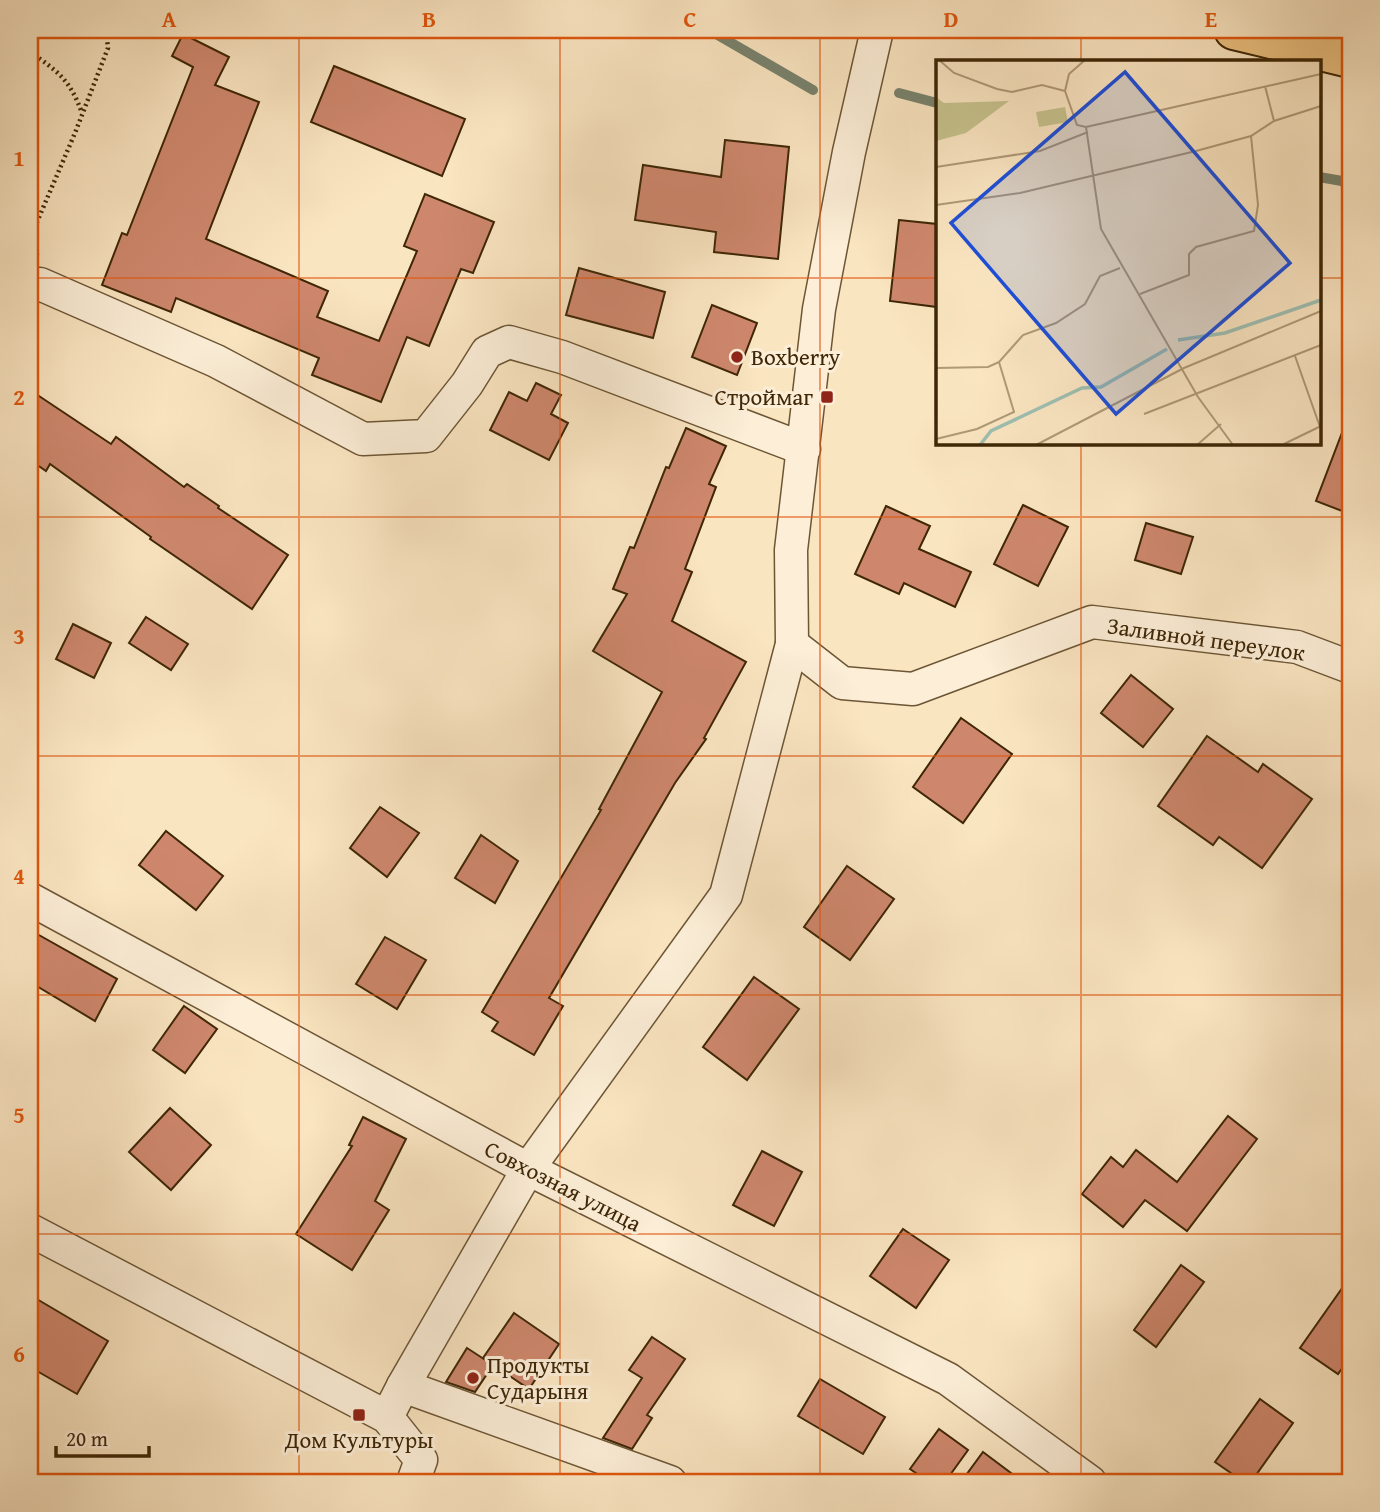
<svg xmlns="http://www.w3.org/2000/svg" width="1380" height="1512" font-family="'Gentium Book Plus',serif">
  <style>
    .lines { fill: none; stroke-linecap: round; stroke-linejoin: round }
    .stream { stroke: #78826d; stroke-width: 10 }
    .building { fill: #ce876d; stroke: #3e2606; stroke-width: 2 }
    .minor-casing { stroke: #6d5635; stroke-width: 35 }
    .highway-casing { stroke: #3e2606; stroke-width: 42 }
    .path { stroke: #3e2606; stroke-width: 4.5; stroke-dasharray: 2 3.5; stroke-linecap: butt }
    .minor { stroke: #fceed7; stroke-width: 32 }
    .highway { stroke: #edc280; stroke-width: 38 }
    .grid { fill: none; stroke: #e0560c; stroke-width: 2; stroke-opacity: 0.55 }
    .poi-dot { fill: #8f2418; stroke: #fceed7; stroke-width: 2.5 }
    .labels { text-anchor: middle; stroke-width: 6; stroke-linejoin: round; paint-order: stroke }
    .poi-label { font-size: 23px; fill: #3e2606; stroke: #fceed7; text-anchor: start }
    .street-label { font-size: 23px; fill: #3e2606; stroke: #fceed7 }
    .inset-river { fill: none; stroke: #9ebfb2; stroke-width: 3.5 }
    .inset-road { fill: none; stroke: #af9976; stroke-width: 2 }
    .view { fill: #1d4ed8; fill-opacity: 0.15; stroke: #1d4ed8; stroke-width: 3.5 }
    .inset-edge { fill: none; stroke: #3e2606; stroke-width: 3.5 }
    .neatline { fill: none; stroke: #e0560c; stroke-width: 2.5 }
    .grid-label { font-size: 23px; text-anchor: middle; font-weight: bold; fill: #e0560c }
  </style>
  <rect width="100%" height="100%" fill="#fae5c1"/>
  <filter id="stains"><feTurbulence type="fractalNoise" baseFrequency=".00286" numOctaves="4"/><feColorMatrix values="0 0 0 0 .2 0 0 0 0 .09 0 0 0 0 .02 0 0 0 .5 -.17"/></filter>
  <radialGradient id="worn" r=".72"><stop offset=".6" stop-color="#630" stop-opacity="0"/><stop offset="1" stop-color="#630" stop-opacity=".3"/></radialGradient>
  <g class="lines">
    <g class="stream">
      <path d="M709 30 813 90"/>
      <path d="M899 93 937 103"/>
      <path d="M1319 177 1342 181 1350 187"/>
    </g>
  </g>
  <g class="building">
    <path d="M183 34 229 57 215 85 259 102 206 239 328 291 317 317 379 341 417 251 404 246 425 194 494 222 473 273 461 269 429 346 407 337 381 402 312 375 319 358 238 324 176 298 171 312 102 285 122 233 127 235 193 67 172 56Z"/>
    <path d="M334 66 465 119 442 176 311 122Z"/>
    <path d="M725 140 789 147 778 259 714 252 716 232 635 220 643 165 721 177Z"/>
    <path d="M899 220 937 224V307L890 301Z"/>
    <path d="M579 268 665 292 653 338 566 315Z"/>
    <path d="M712 305 757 323 737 375 692 357Z"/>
    <path d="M536 383 561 395 551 414 568 423 549 460 490 430 509 392 527 401Z"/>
    <path d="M30 390 111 444 116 437 184 487 187 484 219 506 218 508 288 555 252 609 150 539 151 537 50 464 46 471 30 460Z"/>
    <path d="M1348 417H1350V514L1316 501Z"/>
    <path d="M686 428 726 446 709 484 716 487 685 569 692 572 672 621 746 662 704 738 706 739 675 783 549 998 563 1006 534 1055 492 1031 498 1022 482 1012 601 810 599 809 662 692 593 651 627 594 613 589 630 547 634 548 666 467 669 468Z"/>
    <path d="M1023 505 1068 527 1038 586 994 564Z"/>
    <path d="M886 506 930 526 919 549 971 572 955 607 904 583 899 594 855 574Z"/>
    <path d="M1146 523 1193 537 1181 574 1135 560Z"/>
    <path d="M146 617 188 644 171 670 129 643Z"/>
    <path d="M73 624 111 643 94 678 56 659Z"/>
    <path d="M1131 675 1173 709 1143 747 1101 713Z"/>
    <path d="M961 718 1012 754 963 823 913 787Z"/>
    <path d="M1207 736 1258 772 1263 764 1312 799 1262 868 1219 837 1213 845 1158 806Z"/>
    <path d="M380 807 419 833 387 877 350 848Z"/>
    <path d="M166 831 223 876 196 910 139 865Z"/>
    <path d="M481 835 518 861 495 903 455 878Z"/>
    <path d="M847 866 894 899 850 960 804 927Z"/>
    <path d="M30 930 117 979 95 1021 30 982Z"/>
    <path d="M385 937 426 960 397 1009 356 984Z"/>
    <path d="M754 977 799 1009 747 1080 703 1047Z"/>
    <path d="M184 1006 217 1029 185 1073 153 1050Z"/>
    <path d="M170 1108 211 1145 171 1190 129 1152Z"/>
    <path d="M1228 1116 1257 1139 1187 1231 1145 1200 1123 1227 1082 1194 1111 1157 1123 1167 1136 1150 1177 1182Z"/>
    <path d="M363 1117 406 1139 375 1201 389 1210 352 1270 296 1234 352 1146 349 1145Z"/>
    <path d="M762 1151 802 1172 774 1226 733 1205Z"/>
    <path d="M903 1229 949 1260 916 1308 870 1276Z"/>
    <path d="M1181 1265 1204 1282 1156 1347 1134 1330Z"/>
    <path d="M1350 1277V1357L1338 1374 1300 1348Z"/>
    <path d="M30 1295 108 1341 77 1394 30 1367Z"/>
    <path d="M514 1313 559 1344 529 1389 483 1358Z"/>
    <path d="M652 1337 685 1359 647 1415 652 1418 632 1449 603 1438 642 1378 629 1370Z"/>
    <path d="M467 1348 493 1365 475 1392 446 1382Z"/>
    <path d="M820 1379 885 1417 863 1454 798 1416Z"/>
    <path d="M1260 1399 1293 1423 1251 1482H1244L1215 1462Z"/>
    <path d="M939 1429 968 1450 945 1482H929L910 1469Z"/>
    <path d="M983 1452 1023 1482H961Z"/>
  </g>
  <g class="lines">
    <g class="minor-casing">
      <g id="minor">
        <path d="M30 288 40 284 216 361 363 439 426 436 467 384 487 352 509 342 562 357 804 449"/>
        <path d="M792 644 842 683 913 689 1092 622 1297 647 1350 667"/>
        <path d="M30 899 528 1169 948 1379 1090 1482"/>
        <path d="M30 1230 387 1417 421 1460 413 1482"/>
        <path d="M403 1386 670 1482"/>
        <path d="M387 1417 403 1386 528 1169 726 895 792 644 791 550 819 309 849 152 877 30"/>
      </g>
    </g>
    <g class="highway-casing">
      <path id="highway" d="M1234 30 1350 58"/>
    </g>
    <g class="path">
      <path d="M30 52C58 71 70 80 82 113"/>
      <path d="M37 255 34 229 75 133 108 48 106 30"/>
    </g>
    <use href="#minor" class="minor"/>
    <use href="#highway" class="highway"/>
  </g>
  <path class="grid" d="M299 30V1482M560 30V1482M820 30V1482M1081 30V61M30 278H937M1319 278H1350M1081 443V1482M30 517H1350M30 756H1350M30 995H1350M30 1234H1350"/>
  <g class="poi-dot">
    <circle cx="737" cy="357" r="7"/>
    <rect x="820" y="390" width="14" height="14" rx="3.5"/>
    <circle cx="473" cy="1378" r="7"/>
    <rect x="352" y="1408" width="14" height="14" rx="3.5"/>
  </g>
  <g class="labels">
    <g class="poi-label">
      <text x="751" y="365">Boxberry</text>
      <text x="813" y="405" text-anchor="end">Строймаг</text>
      <text x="487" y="1373">Продукты<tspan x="487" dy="26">Сударыня</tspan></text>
      <text x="359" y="1448" text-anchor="middle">Дом Культуры</text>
    </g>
    <g class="street-label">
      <text transform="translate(1206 639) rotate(8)" y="8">Заливной переулок</text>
      <text transform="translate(563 1186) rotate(27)" y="8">Совхозная улица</text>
    </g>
  </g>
  <g transform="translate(936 60)">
    <rect width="385" height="385" fill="#fae5c1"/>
    <path d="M0 37 8 43 73 41 30 73 0 81ZM129 47 132 62 103 67 100 52Z" fill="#c6c28d"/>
    <path class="inset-river" d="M242 280 289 273 385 240M44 385 55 371 146 328 165 327 231 289"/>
    <path class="inset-road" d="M3 0 18 13 61 29 76 32 106 25 129 31M149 0 133 14 129 31 141 65 150 67M329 26 338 61M150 67 165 169 262 337 297 385M150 67 385 14M0 107 104 91 152 72M0 145 84 133 260 91 315 76 338 61 385 46M204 234 253 215V194L260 187 318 171 322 145 315 76M359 296 384 367M0 308 52 307 63 302M208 354 385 285M0 379 41 369 78 352 63 302 87 275 120 263 149 244 164 216 184 208M348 384 385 366M100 385 248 308 385 251M261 385 285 364"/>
    <path class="view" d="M189 12 354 203 180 354 15 163Z"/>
    <rect width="385" height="385" class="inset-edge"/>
  </g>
  <rect width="1380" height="1512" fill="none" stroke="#fae5c1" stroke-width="77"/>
  <path d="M56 1446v10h93v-10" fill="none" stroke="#3e2606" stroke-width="3.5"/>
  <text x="66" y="1446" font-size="21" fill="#3e2606" stroke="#fceed7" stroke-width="5" paint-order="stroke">20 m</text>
  <rect x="38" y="38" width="1304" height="1436" class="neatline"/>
  <g class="grid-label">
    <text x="169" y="27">A</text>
    <text x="429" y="27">B</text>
    <text x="690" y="27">C</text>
    <text x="951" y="27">D</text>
    <text x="1211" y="27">E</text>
    <text x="19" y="166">1</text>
    <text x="19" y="405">2</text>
    <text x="19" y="644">3</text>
    <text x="19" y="884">4</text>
    <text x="19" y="1123">5</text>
    <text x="19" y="1362">6</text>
  </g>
  <rect width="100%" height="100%" filter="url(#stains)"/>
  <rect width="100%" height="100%" fill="url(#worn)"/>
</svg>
